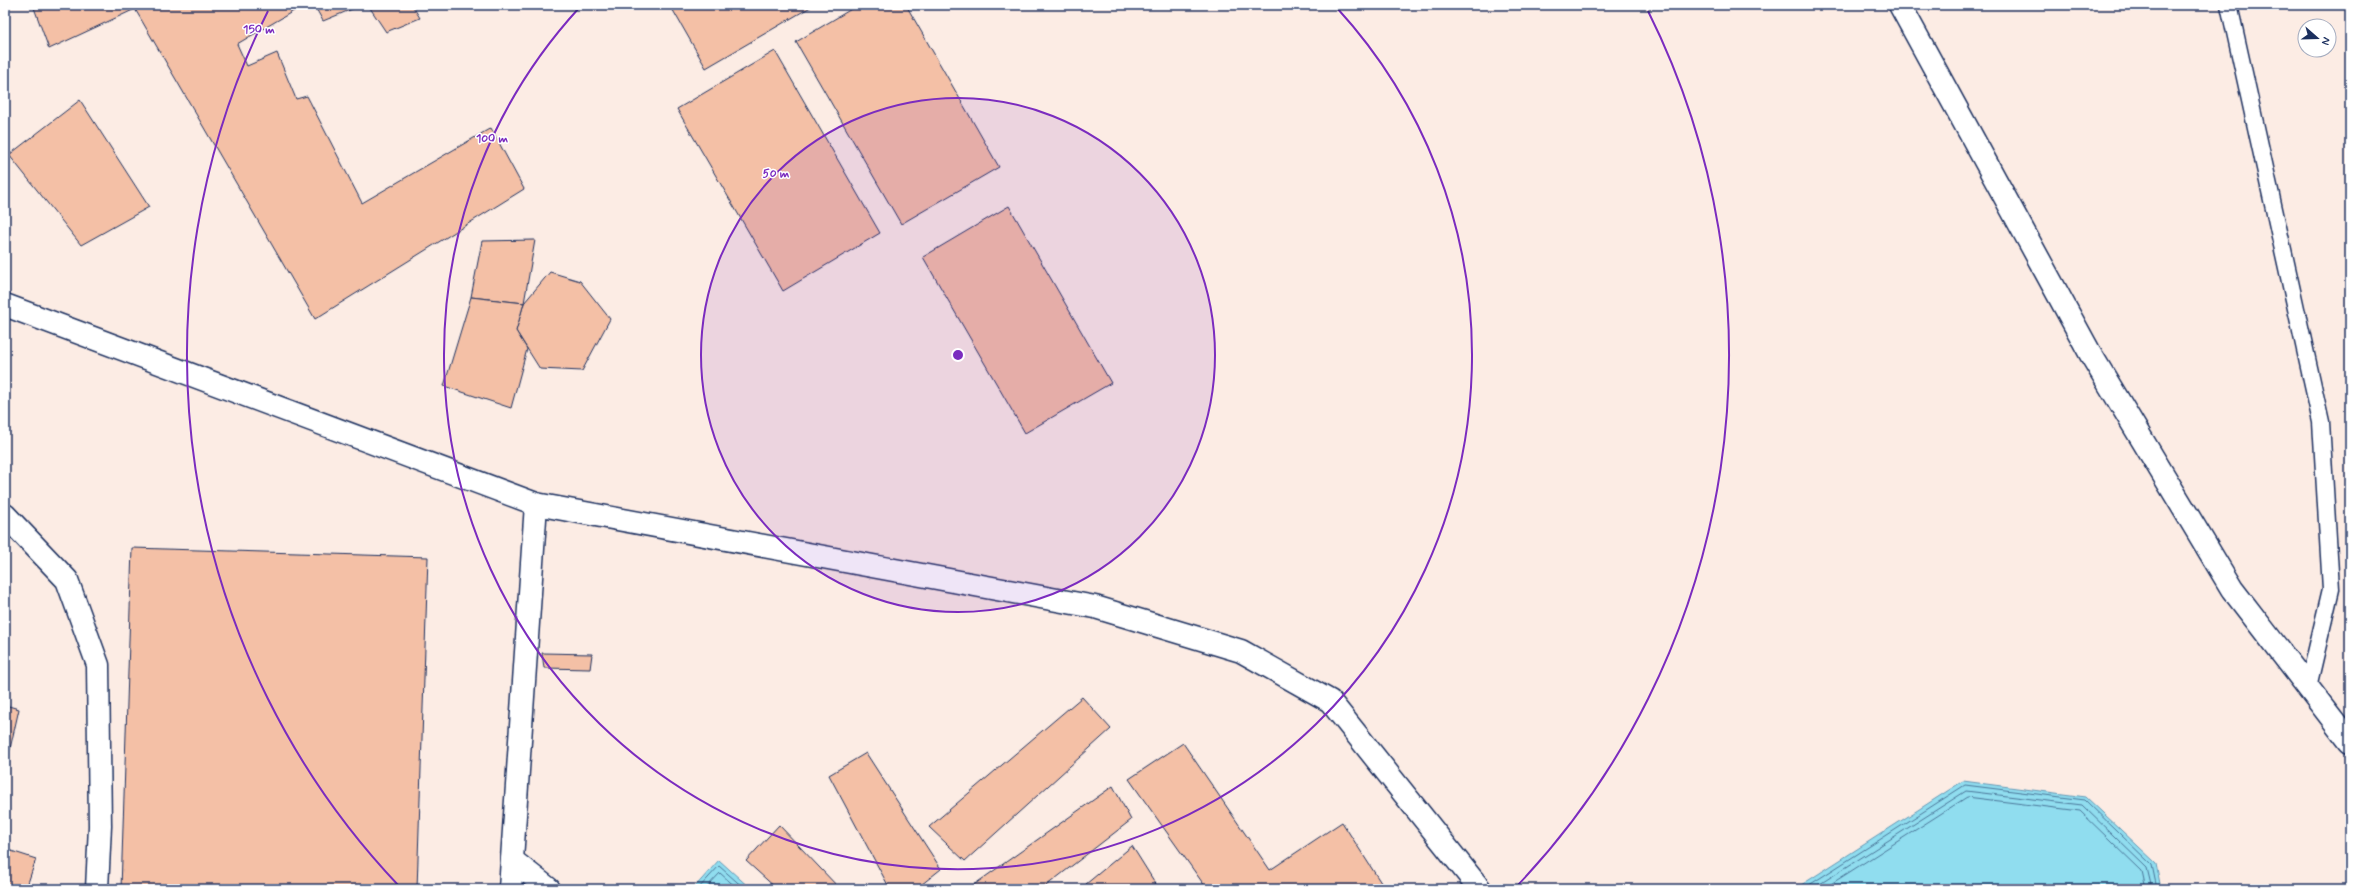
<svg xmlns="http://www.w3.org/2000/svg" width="2355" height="894" font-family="Mynerve,sans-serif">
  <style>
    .water { fill: #90ddef; stroke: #6197b5 }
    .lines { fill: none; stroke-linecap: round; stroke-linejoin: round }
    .shore { stroke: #4a7598; stroke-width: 1 }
    .building { fill: #f4c0a6; stroke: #1b2f5e }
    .service-casing { stroke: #1b2f5e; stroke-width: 19 }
    .minor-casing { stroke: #1b2f5e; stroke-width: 25 }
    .service { stroke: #fff; stroke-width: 16 }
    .minor { stroke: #fff; stroke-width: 22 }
    .ring { fill: none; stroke: #7b2cbf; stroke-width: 2 }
    .centre { fill: #7b2cbf; stroke: #fff; stroke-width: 2 }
    .ring-label { font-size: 12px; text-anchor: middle; font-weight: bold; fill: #7b2cbf; stroke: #fff; stroke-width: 3; stroke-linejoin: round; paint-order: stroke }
  </style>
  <rect width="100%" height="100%" fill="#fcece4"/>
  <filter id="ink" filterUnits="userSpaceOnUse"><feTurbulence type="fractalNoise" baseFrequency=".025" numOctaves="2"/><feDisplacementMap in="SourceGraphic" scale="8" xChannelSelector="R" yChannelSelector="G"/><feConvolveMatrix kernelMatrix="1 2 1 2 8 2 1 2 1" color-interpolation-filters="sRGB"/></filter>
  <g filter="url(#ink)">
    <g class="water">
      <path d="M1963 781 2086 797 2156 863 2161 889H1795Z"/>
      <path d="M719 860 751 889H693Z"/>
    </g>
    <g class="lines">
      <g class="shore">
        <path d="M698 889 719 866 745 889"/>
        <path d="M705 889 720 873 738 889"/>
        <path d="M1803 889 1965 785 2085 800 2152 865 2157 889"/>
        <path d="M1812 889 1966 791 2082 805 2147 868 2152 889"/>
        <path d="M1823 889 1967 797 2080 811 2142 871 2146 889"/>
      </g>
    </g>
    <g class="building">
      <path d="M33 5H134L135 9 49 49Z"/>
      <path d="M143 5H304L237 44 247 66 277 53 296 99 307 96 362 203 491 128 524 189 315 319 135 9Z"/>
      <path d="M314 5H362L323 21Z"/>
      <path d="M368 5H412L420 18 386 32Z"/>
      <path d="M670 5H814L706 68Z"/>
      <path d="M858 5H906L999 167 901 224 796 42Z"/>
      <path d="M775 51 880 233 783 291 677 109Z"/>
      <path d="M80 100 149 207 81 245 9 155Z"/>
      <path d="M1009 206 1111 383 1025 433 923 257Z"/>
      <path d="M535 240 524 303 471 297 482 241Z"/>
      <path d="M550 272 580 281 610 319 582 371 540 369 516 331 524 303Z"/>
      <path d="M471 297 524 303 516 331 527 349 511 408 444 386Z"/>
      <path d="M132 548 428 557 417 889H121Z"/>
      <path d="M542 653 592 654 590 669 544 668Z"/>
      <path d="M1082 697 1111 729 965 861 929 827Z"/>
      <path d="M5 705 19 709 5 771Z"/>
      <path d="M1183 743 1270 870 1342 822 1385 889H1207L1129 779Z"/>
      <path d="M866 753 941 869 916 889H890L829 775Z"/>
      <path d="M1113 786 1131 820 1042 889H968Z"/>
      <path d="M779 825 840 889H777L746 861Z"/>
      <path d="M1132 846 1159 889H1089L1086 884Z"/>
      <path d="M5 849 36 859 26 889H5Z"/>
    </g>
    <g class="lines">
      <g class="service-casing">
        <path id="service" d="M2229 5 2321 422 2331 589 2308 687"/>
      </g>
      <g class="minor-casing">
        <g id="minor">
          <path d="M1900 5 2090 353 2232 589 2350 742"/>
          <path d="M5 305 536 504 510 889"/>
          <path d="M536 504 1095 607 1241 651 1330 701 1480 889"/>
          <path d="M5 515 67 580 98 665 100 826 97 889"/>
          <path d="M512 860 549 889"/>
        </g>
      </g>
      <use href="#service" class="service"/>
      <use href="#minor" class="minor"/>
    </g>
  </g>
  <circle cx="958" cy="355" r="257" fill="#7b2cbf" fill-opacity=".12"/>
  <g class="ring">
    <circle cx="958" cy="355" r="257"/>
    <path d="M1337 8A514 514 0 1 1 579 8"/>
    <path d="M399 886A771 771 0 0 1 268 11M1648 11A771 771 0 0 1 1517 886"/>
  </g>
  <circle cx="958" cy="355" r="6" class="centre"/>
  <g class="ring-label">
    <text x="259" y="33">150 m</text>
    <text x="492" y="142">100 m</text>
    <text x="776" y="177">50 m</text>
  </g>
  <rect width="2355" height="894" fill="none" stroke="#fff" stroke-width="20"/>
  <rect x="10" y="10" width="2335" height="874" fill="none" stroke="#1b2f5e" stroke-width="1.5" filter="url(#ink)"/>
  <g transform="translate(2317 38) rotate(110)"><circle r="19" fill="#ffffff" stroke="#a4acbf"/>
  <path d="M0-3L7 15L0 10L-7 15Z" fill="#1b2f5e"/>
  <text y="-6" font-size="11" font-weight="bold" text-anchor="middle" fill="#1b2f5e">N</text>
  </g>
</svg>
